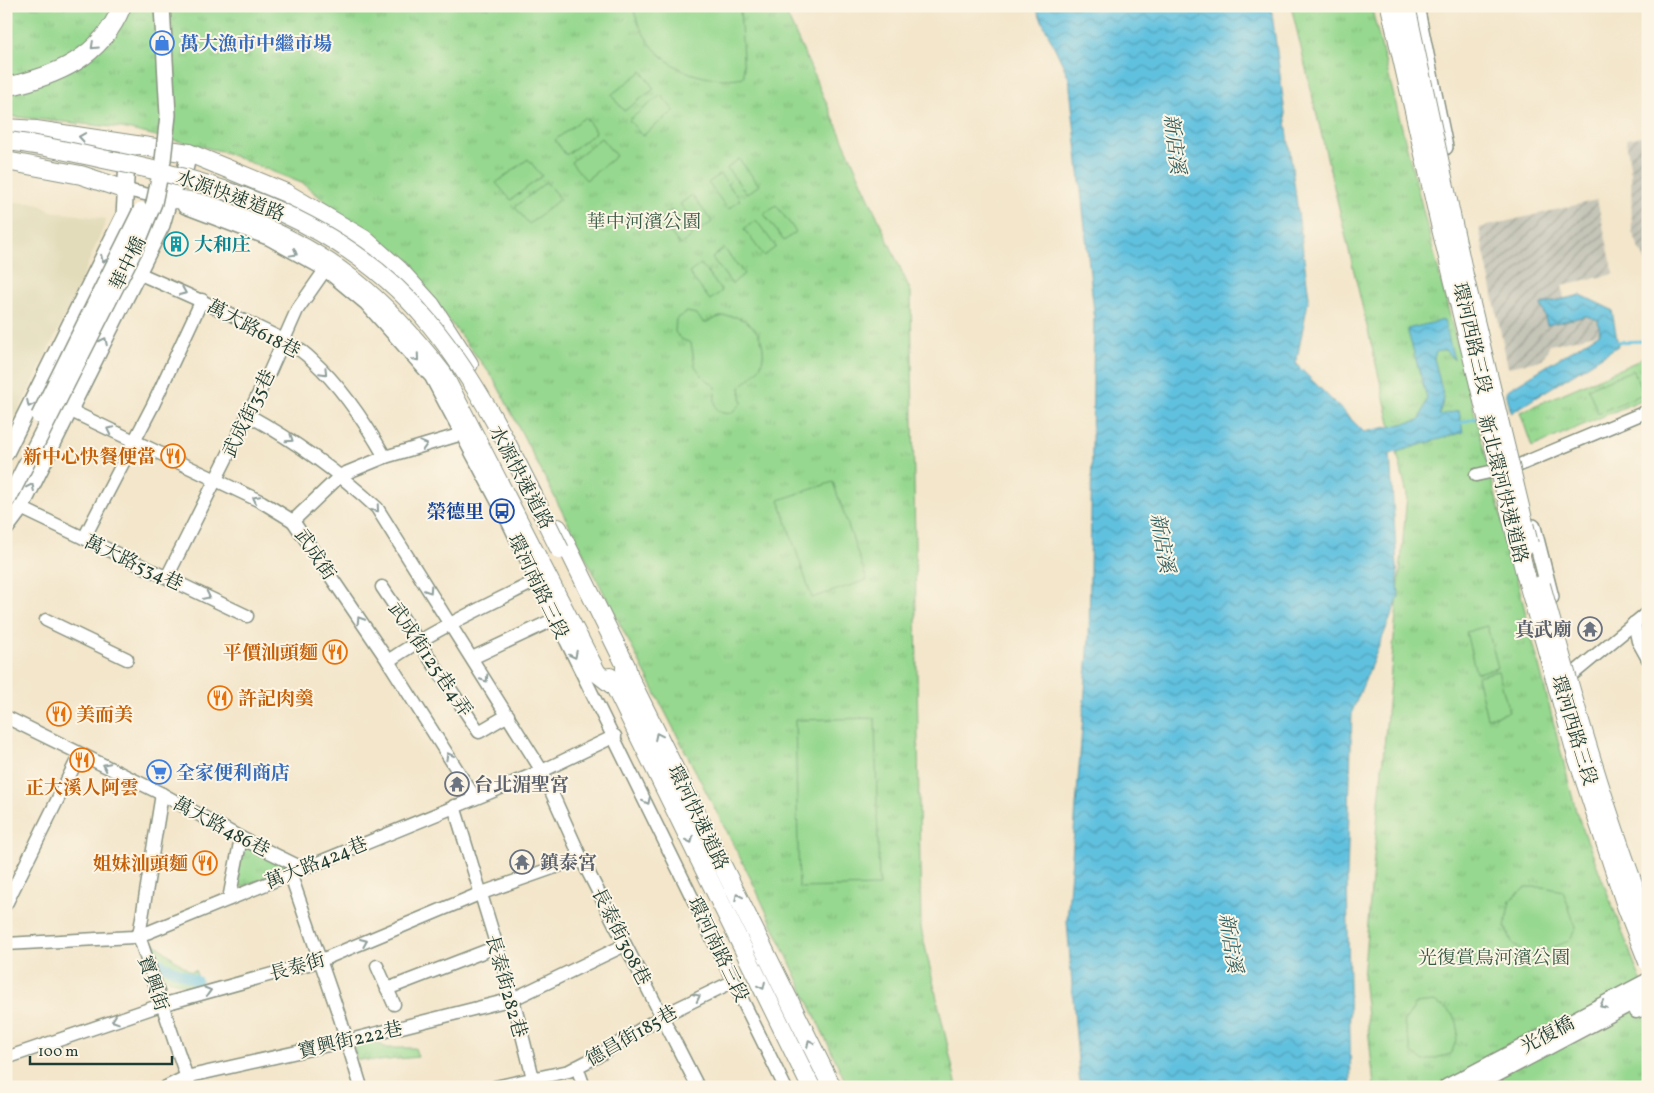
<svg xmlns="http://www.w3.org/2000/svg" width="1654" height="1093" font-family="Vollkorn,'Noto Serif TC',serif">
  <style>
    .built { fill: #e2dcba }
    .industrial { fill: url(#industrial-furrows) }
    .grass { fill: url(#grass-tufts); stroke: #5a8a62 }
    .pitch { fill: #96d88f; stroke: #5a8a62 }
    .water { fill: url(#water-waves); stroke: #407f8a }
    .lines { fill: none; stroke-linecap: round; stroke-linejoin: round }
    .stream { stroke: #60c1df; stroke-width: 3 }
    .canal { stroke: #60c1df; stroke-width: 10 }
    .minor-casing { stroke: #899280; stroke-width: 15 }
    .major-casing { stroke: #899280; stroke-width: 18 }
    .highway-casing { stroke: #899280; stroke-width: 20 }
    .minor { stroke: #fff; stroke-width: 12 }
    .major { stroke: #fff; stroke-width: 15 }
    .highway { stroke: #fff; stroke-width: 18 }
    .major-bridge-casing { stroke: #899280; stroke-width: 18; stroke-linecap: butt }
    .highway-bridge-casing { stroke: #899280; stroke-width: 20; stroke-linecap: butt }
    .major-bridge { stroke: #fff; stroke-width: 15 }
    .highway-bridge { stroke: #fff; stroke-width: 18 }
    .oneway { stroke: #8f9e9a }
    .labels { text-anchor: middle; stroke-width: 4; stroke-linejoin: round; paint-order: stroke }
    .shop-label { font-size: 19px; font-weight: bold; fill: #366cbe; stroke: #fcf5e5; text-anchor: start }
    .street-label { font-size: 19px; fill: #1f3d34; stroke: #fcf5e5 }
    .park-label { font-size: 19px; fill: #375c46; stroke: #fcf5e5 }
    .culture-label { font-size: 19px; font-weight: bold; fill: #0d838f; stroke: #fcf5e5; text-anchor: start }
    .food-label { font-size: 19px; font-weight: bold; fill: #c56008; stroke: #fcf5e5; text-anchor: end }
    .transit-label { font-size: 19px; font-weight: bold; fill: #164399; stroke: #fcf5e5; text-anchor: end }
    .worship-label { font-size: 19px; font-weight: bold; fill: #5b616d; stroke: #fcf5e5; text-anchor: start }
    .water-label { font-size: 20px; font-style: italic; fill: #2f5e5f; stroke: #fcf5e5 }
  </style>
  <defs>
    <pattern id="industrial-furrows" width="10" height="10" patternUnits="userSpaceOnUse" patternTransform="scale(1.25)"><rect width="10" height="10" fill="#c5c5b8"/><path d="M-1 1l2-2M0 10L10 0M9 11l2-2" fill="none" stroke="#9fa196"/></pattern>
    <pattern id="grass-tufts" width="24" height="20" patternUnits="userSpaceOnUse" patternTransform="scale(1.25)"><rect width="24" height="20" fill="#96d88f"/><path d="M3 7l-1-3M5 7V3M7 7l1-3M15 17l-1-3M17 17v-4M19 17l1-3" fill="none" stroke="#81ba7c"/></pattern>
    <pattern id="water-waves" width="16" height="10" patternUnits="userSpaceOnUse" patternTransform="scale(1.25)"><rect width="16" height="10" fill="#60c1df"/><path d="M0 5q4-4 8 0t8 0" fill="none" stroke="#4f9eb6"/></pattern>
  </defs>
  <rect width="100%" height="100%" fill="#fcf5e5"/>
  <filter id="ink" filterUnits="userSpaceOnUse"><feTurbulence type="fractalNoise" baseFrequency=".02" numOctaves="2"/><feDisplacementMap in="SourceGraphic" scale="10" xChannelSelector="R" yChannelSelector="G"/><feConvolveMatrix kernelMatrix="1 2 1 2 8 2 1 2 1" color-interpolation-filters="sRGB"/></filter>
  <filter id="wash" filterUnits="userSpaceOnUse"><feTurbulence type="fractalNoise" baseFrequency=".0096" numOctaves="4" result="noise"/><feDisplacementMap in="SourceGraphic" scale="20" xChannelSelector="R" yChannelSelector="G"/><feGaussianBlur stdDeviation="1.12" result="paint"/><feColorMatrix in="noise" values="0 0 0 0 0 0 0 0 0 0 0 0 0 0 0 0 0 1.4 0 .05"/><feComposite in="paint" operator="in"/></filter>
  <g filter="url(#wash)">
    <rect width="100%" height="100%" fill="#f3e6cb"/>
    <path class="built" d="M6 202 37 203 50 211 107 219 71 303 6 437Z"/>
    <g class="industrial">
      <path d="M1648 135V267L1632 232 1631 174 1626 139Z"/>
      <path d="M1597 200 1614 274 1562 285 1564 299 1581 295 1612 310 1615 329 1550 345 1542 360 1508 367 1479 228Z"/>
    </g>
    <g class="grass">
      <path d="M6 6H780L787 15 911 292 921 928 957 1087H848L752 881 494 379 414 275 304 184 221 151 122 128 6 116Z"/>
      <path d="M1291 6H1371L1576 811 1648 999V1087H1374L1363 977 1407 495Z"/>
      <path d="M1648 351V397L1532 447 1520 412 1638 361Z"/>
      <path d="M249 843 284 861 285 870 242 887 236 882 241 847Z"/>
      <path d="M154 943 191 972 195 970 202 989 194 990 162 976 152 945Z"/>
      <path d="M371 1038 386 1048H415L418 1057 378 1061 357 1059 352 1043Z"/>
    </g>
    <g class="pitch">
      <path d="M633 6H740L744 77C693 87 644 58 633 6Z"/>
      <path d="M642 71 654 89 624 111 611 95Z"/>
      <path d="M661 95 674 111 642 136 629 120Z"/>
      <path d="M585 117 596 132 566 155 555 140Z"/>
      <path d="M601 138 616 156 586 180 571 162Z"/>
      <path d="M528 159 542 176 511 200 496 183Z"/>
      <path d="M739 159 759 185 747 194 727 168Z"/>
      <path d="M720 174 740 200 728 209 708 183Z"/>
      <path d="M546 182 560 199 529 224 515 207Z"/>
      <path d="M692 195 712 222 700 230 680 204Z"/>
      <path d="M776 205 796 232 784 241 764 214Z"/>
      <path d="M671 210 692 236 680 245 660 219Z"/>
      <path d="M756 220 776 247 764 256 744 229Z"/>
      <path d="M724 248 744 274 732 284 712 258Z"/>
      <path d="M701 264 722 291 710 300 689 273Z"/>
      <path d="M687 312 696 314 704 323C712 321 718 316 726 316 751 315 770 341 761 365 756 376 747 379 740 387L742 403 732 413C712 416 714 401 716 387L703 377 695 366 691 343 681 339 675 332 676 319Z"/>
      <path d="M1633 370 1643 394 1598 413 1588 388Z"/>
      <path d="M833 482 867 580 812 598 779 500Z"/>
      <path d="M1487 626 1498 668 1476 673 1466 632Z"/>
      <path d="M1498 671 1509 712 1487 718 1477 676Z"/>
      <path d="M875 718 879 886 799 888 795 720Z"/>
      <path d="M1526 887H1544L1563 891 1576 928 1569 941 1530 956 1513 944 1505 927 1510 900Z"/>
      <path d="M1434 1002C1462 1016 1462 1027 1451 1054L1424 1061 1412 1053 1404 1023 1416 1004Z"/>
    </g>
    <g class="water">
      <path d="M1035 6H1271L1309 297 1296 364 1364 432 1420 420 1427 398 1407 329 1444 320 1454 360 1445 350 1436 352 1434 358 1444 398 1439 415 1459 411 1463 432 1390 454 1399 597 1352 712 1347 877 1351 1087H1080L1067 921 1089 639 1094 312 1069 78Z"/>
      <path d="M1581 295 1612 310 1618 346 1511 413 1506 391 1600 333 1598 320 1586 316 1547 325 1541 304Z"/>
    </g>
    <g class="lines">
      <g class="stream">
        <path d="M1613 342 1648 341"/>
        <path d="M1457 424 1482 416"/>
      </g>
      <path class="canal" d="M159 963 197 981"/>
    </g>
  </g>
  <g filter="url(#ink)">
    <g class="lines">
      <g class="minor-casing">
        <g id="minor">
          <path d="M126 190 163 198"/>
          <path d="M184 207 269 239 325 270 366 304 431 377 504 514 785 1087"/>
          <path d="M138 273C177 290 215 307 253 325 273 335 296 344 312 360 342 387 365 422 385 457"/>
          <path d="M69 410 262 502 293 521 388 661 475 798"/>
          <path d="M248 415C295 441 337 471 377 508L542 771 581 858 698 1087"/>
          <path d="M1476 475 1517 466 1648 411"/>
          <path d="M21 508 247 616"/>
          <path d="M293 521 341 475 385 457 462 434"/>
          <path d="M84 538 153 405 202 300"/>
          <path d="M167 577 270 371 297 310 325 270"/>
          <path d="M382 587 479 732 508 715"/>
          <path d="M46 620 127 659"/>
          <path d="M1634 623 1638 641 1648 659"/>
          <path d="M472 658 555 619"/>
          <path d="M388 661C435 629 486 606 536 581"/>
          <path d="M1573 674 1648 612"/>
          <path d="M6 717 162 794 241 838 302 868"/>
          <path d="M162 794 139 936 190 1087"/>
          <path d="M454 806 513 999 533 1078"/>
          <path d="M290 873 340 1018 361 1087"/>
          <path d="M229 899 241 838"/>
          <path d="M6 904 80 754"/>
          <path d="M6 944 133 937 149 932 542 771 615 736"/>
          <path d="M377 966 394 1004"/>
          <path d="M387 989 496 947"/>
          <path d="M1636 1012 1648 1008"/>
          <path d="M6 1058 161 1005 319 961 479 894 581 858"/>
          <path d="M577 1067 584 1087"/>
          <path d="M166 1087 186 1077 346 1041 513 999 625 945"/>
          <path d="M495 1087 569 1071 598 1056 662 1016 734 981"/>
        </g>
      </g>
      <g class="major-casing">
        <g id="major">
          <path d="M1416 6 1445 147"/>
          <path d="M6 453 124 215C126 191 125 168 130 145"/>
          <path d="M1533 527 1551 597"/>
          <path d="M6 528 21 508 162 225 172 190 185 170 189 153"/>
          <path d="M1447 1087 1648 981"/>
          <path d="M1472 1087 1648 994"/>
        </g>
      </g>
      <g class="highway-casing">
        <g id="highway">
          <path d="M6 87C56 76 101 58 122 6"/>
          <path d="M6 128 36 130 189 153 286 193 364 239 399 270 431 305 469 364"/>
          <path d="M6 161 81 175 126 190"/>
          <path d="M169 199C195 199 221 209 245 219 335 256 384 298 443 374L597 673 615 687"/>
          <path d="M558 528 626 666 630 680"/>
          <path d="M625 669 832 1087"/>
          <path d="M610 677 811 1087"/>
        </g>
      </g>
      <use href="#minor" class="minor"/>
      <use href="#major" class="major"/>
      <use href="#highway" class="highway"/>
      <g class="major-bridge-casing">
        <g id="major-bridge">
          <path d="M39 416 141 210"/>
          <path d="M9 498 135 249 154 203 163 160 168 115 162 6"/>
        </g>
      </g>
      <g class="highway-bridge-casing">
        <g id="highway-bridge">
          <path d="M1390 6 1442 233 1524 569 1578 760 1626 906 1648 962"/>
          <path d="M1406 6 1464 275 1529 544"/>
          <path d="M6 141C39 144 71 152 103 159 226 183 348 223 430 324 485 391 522 473 560 550"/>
          <path d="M1541 585C1573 699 1605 813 1648 923"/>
        </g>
      </g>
      <use href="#major-bridge" class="major-bridge"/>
      <use href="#highway-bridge" class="highway-bridge"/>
    </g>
    <defs><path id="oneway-chevron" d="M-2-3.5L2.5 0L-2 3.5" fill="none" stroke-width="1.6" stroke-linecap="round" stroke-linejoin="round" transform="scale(1.25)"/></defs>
    <g class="oneway">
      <use href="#oneway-chevron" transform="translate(94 46) rotate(137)"/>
      <use href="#oneway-chevron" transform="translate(82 137) rotate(-171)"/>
      <use href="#oneway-chevron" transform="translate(294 253) rotate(29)"/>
      <use href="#oneway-chevron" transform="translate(104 259) rotate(116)"/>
      <use href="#oneway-chevron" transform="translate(183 292) rotate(23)"/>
      <use href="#oneway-chevron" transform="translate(104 341) rotate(-63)"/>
      <use href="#oneway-chevron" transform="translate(416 358) rotate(50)"/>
      <use href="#oneway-chevron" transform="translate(324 372) rotate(46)"/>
      <use href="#oneway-chevron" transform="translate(30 404) rotate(116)"/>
      <use href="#oneway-chevron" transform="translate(110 430) rotate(-153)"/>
      <use href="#oneway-chevron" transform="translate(290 439) rotate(34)"/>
      <use href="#oneway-chevron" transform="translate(424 445) rotate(-17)"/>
      <use href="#oneway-chevron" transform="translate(31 487) rotate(-64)"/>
      <use href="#oneway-chevron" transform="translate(256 499) rotate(-153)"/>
      <use href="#oneway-chevron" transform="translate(376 509) rotate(50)"/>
      <use href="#oneway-chevron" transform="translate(429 590) rotate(57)"/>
      <use href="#oneway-chevron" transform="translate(207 596) rotate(26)"/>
      <use href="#oneway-chevron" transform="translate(360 620) rotate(-122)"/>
      <use href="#oneway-chevron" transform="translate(574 655) rotate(63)"/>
      <use href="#oneway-chevron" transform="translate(485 679) rotate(57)"/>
      <use href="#oneway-chevron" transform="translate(658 736) rotate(-116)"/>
      <use href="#oneway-chevron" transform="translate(449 756) rotate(-119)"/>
      <use href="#oneway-chevron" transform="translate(106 766) rotate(-154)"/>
      <use href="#oneway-chevron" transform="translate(647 801) rotate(64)"/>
      <use href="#oneway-chevron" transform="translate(690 840) rotate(64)"/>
      <use href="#oneway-chevron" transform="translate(738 897) rotate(-116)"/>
      <use href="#oneway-chevron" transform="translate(364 942) rotate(-23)"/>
      <use href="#oneway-chevron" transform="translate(762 986) rotate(64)"/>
      <use href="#oneway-chevron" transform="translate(208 991) rotate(-16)"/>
      <use href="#oneway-chevron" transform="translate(697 997) rotate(-26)"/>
      <use href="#oneway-chevron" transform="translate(1603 1005) rotate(152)"/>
      <use href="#oneway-chevron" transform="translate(115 1020) rotate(161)"/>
      <use href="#oneway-chevron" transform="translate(810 1043) rotate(-116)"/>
    </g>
  </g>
  <defs>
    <g id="shop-ring" transform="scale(1.25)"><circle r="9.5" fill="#fcf5e5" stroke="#3f7fe0" stroke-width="1.5"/><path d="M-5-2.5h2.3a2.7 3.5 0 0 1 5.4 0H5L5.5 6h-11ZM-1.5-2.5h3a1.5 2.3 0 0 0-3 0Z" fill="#3f7fe0"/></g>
    <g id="building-ring" transform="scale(1.25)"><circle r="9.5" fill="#fcf5e5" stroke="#0f9aa8" stroke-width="1.5"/><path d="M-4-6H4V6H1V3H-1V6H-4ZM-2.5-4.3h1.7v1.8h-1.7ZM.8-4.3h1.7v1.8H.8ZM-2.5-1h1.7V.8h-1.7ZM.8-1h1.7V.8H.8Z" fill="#0f9aa8"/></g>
    <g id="restaurant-ring" transform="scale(1.25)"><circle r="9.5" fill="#fcf5e5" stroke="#e8710a" stroke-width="1.5"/><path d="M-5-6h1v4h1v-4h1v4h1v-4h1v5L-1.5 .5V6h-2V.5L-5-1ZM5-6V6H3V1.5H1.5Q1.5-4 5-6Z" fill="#e8710a"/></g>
    <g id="bus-ring" transform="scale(1.25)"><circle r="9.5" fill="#fcf5e5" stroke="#1a4fb4" stroke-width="1.5"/><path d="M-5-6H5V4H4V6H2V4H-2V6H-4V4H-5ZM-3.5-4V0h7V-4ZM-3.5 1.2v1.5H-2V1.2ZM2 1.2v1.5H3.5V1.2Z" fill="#1a4fb4"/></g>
    <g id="temple-ring" transform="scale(1.25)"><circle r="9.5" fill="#fcf5e5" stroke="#6b7280" stroke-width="1.5"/><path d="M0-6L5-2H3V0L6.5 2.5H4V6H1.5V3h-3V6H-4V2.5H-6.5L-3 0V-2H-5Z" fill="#6b7280"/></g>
    <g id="supermarket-ring" transform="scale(1.25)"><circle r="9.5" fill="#fcf5e5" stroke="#3f7fe0" stroke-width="1.5"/><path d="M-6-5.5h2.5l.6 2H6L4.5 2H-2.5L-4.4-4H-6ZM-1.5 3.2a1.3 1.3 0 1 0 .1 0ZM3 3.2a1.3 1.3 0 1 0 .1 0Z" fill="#3f7fe0"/></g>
  </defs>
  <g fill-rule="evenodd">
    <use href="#shop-ring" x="162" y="43"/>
    <use href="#building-ring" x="176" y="244"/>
    <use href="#restaurant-ring" x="173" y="456"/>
    <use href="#bus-ring" x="502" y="511"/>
    <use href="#temple-ring" x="1590" y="629"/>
    <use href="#restaurant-ring" x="335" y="652"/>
    <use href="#restaurant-ring" x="220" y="698"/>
    <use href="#restaurant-ring" x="59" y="714"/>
    <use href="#restaurant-ring" x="82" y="760"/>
    <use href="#supermarket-ring" x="159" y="772"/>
    <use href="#temple-ring" x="457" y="784"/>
    <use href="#temple-ring" x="522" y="862"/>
    <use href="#restaurant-ring" x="205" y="863"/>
  </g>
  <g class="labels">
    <g class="shop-label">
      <text x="180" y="50">萬大漁市中繼市場</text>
      <text x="176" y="779">全家便利商店</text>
    </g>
    <g class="street-label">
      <text transform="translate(231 195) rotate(20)" y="7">水源快速道路</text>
      <text transform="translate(127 263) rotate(-64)" y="7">華中橋</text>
      <text transform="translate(254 328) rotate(28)" y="7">萬大路618巷</text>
      <text transform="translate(1473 338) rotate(77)" y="7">環河西路三段</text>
      <text transform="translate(248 413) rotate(-64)" y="7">武成街35巷</text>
      <text transform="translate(522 477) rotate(62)" y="7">水源快速道路</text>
      <text transform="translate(1504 489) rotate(76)" y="7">新北環河快速道路</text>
      <text transform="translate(316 554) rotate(56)" y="7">武成街</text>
      <text transform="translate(134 562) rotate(25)" y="7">萬大路534巷</text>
      <text transform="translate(539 586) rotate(64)" y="7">環河南路三段</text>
      <text transform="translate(431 659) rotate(56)" y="7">武成街125巷4弄</text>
      <text transform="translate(1575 730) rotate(73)" y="7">環河西路三段</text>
      <text transform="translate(699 817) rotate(64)" y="7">環河快速道路</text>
      <text transform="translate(222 826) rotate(28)" y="7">萬大路486巷</text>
      <text transform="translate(316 862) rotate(-22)" y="7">萬大路424巷</text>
      <text transform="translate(622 936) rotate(63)" y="7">長泰街308巷</text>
      <text transform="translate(719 949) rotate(64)" y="7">環河南路三段</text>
      <text transform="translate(297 966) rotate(-16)" y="7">長泰街</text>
      <text transform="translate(154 983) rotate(71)" y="7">寶興街</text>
      <text transform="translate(507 986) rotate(74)" y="7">長泰街282巷</text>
      <text transform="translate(1547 1034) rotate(-28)" y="7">光復橋</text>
      <text transform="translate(631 1035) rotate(-30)" y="7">德昌街185巷</text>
      <text transform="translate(350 1039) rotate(-13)" y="7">寶興街222巷</text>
    </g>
    <g class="park-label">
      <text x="644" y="228">華中河濱公園</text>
      <text x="1494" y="964">光復賞鳥河濱公園</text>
    </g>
    <g class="culture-label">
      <text x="194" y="251">大和庄</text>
    </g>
    <g class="food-label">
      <text x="156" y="463">新中心快餐便當</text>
      <text x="318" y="659">平價汕頭麵</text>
      <text x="238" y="705" text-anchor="start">許記肉羹</text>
      <text x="76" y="721" text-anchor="start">美而美</text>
      <text x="82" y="794" text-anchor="middle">正大溪人阿雲</text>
      <text x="188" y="870">姐妹汕頭麵</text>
    </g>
    <g class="transit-label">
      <text x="484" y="518">榮德里</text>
    </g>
    <g class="worship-label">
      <text x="1572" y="636" text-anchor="end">真武廟</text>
      <text x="474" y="791">台北湄聖宮</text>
      <text x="540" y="869">鎮泰宮</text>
    </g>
    <g class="water-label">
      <text transform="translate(1175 144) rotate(83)" y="7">新店溪</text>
      <text transform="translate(1163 543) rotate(80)" y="7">新店溪</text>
      <text transform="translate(1231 943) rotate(81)" y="7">新店溪</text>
    </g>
  </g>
  <rect width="1654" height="1093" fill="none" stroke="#fcf5e5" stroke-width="25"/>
  <path d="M30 1056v8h142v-8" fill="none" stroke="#1f3d34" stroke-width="2.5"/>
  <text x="38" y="1056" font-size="15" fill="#1f3d34" stroke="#fcf5e5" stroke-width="4" paint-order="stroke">100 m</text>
</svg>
